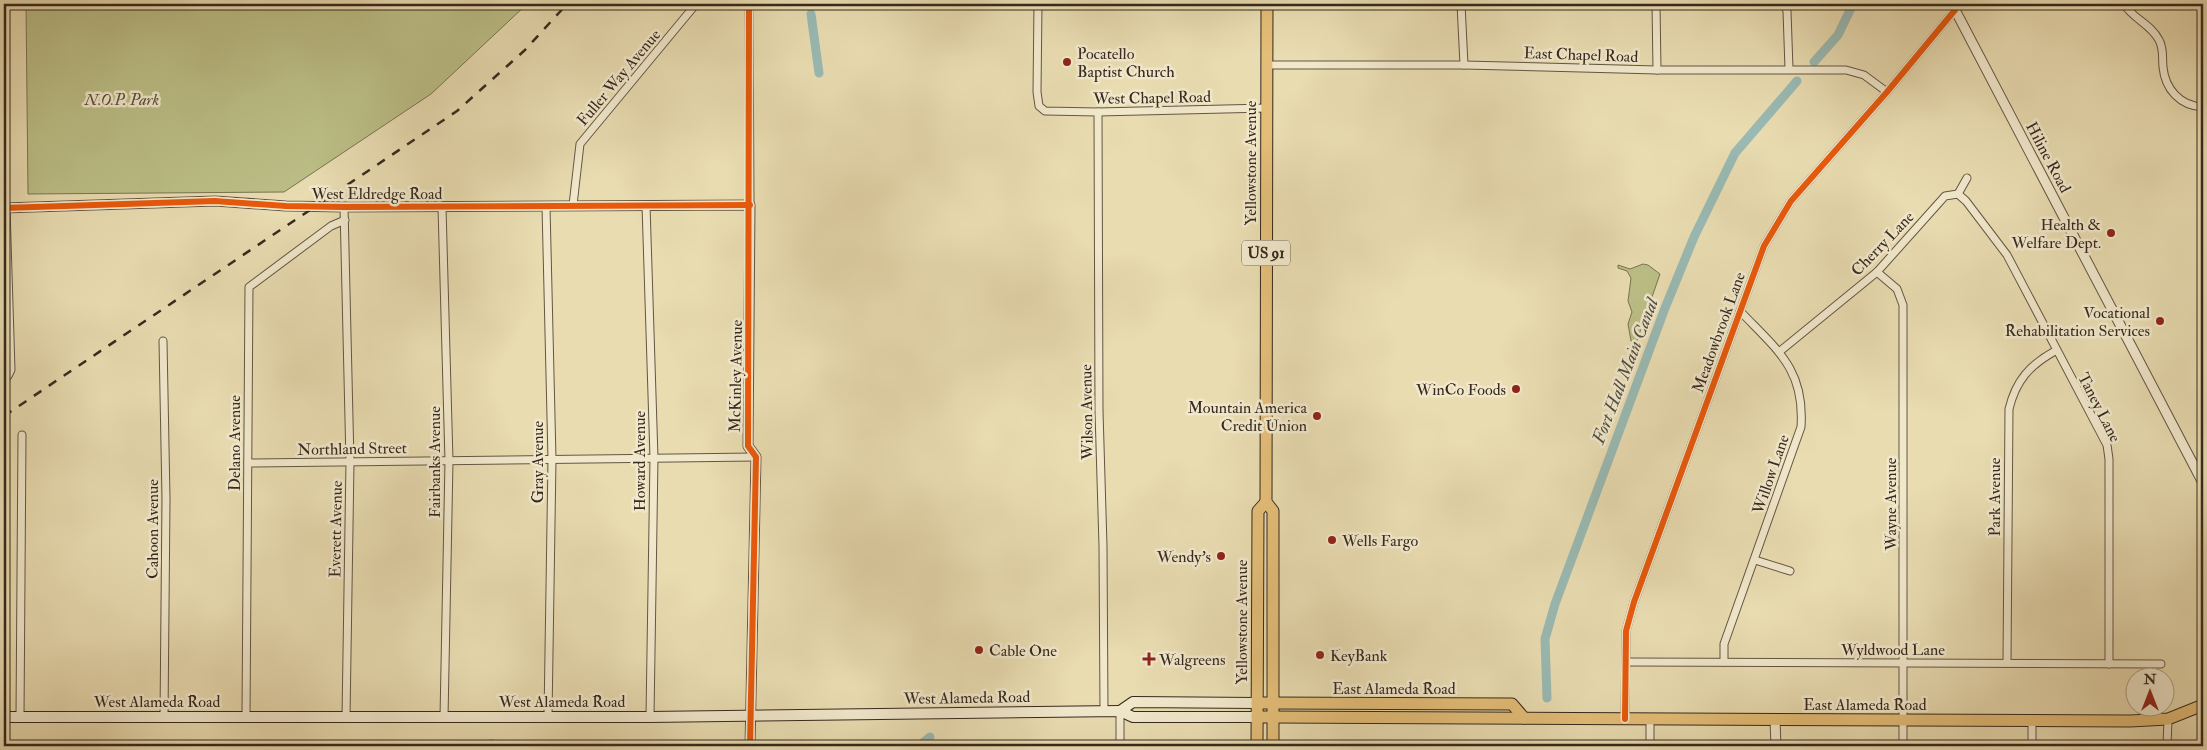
<svg xmlns="http://www.w3.org/2000/svg" width="2207" height="750" font-family="'IM FELL Double Pica',serif">
  <style>
    .green { fill: #bcbf87; stroke: #797452 }
    .lines { fill: none; stroke-linecap: round; stroke-linejoin: round }
    .canal { stroke: #99bab3; stroke-width: 9 }
    .minor-casing { stroke: #635642; stroke-width: 9 }
    .tertiary-casing { stroke: #635642; stroke-width: 11 }
    .secondary-casing { stroke: #36291d; stroke-width: 12 }
    .primary-casing { stroke: #36291d; stroke-width: 13 }
    .minor { stroke: #f1e8cc; stroke-width: 7 }
    .tertiary { stroke: #f1e8cc; stroke-width: 9 }
    .secondary { stroke: #f1e8cc; stroke-width: 10 }
    .primary { stroke: #e4be78; stroke-width: 11 }
    .rail { stroke: #36291d; stroke-width: 2.5; stroke-dasharray: 9 9; stroke-linecap: butt }
    .cycleway-casing { stroke: #f1e8cc; stroke-width: 9 }
    .cycleway { stroke: #e8590c; stroke-width: 6 }
    .poi-dot { fill: #8f2418; stroke: #f1e8cc; stroke-width: 2 }
    .labels { text-anchor: middle; stroke-width: 5; stroke-linejoin: round; paint-order: stroke }
    .shield { fill: #f1e8cc; stroke: #6e6252; stroke-width: 1 }
    .shield-label { font-size: 15px; font-weight: bold; fill: #36291d }
    .poi-label { font-size: 16px; fill: #36291d; stroke: #f1e8cc; text-anchor: start }
    .street-label { font-size: 16px; fill: #36291d; stroke: #f1e8cc }
    .park-label { font-size: 16px; font-style: italic; fill: #584e38; stroke: #f1e8cc }
    .water-label { font-size: 18px; font-style: italic; fill: #4f4d42; stroke: #f1e8cc }
  </style>
  <rect width="100%" height="100%" fill="#e9dcb1"/>
  <filter id="stains"><feTurbulence type="fractalNoise" baseFrequency=".004" numOctaves="4"/><feColorMatrix values="0 0 0 0 .2 0 0 0 0 .09 0 0 0 0 .02 0 0 0 .5 -.17"/></filter>
  <radialGradient id="worn" r=".72"><stop offset=".6" stop-color="#630" stop-opacity="0"/><stop offset="1" stop-color="#630" stop-opacity=".3"/></radialGradient>
  <g class="green">
    <path d="M26 4H527L431 94 284 192 28 194Z"/>
    <path d="M1643 264 1648 265 1660 274 1636 343 1631 341 1628 324 1632 312 1628 301 1631 278 1627 271 1618 268V265L1630 269Z"/>
    <path d="M492 740 517 746H468L475 742Z"/>
  </g>
  <g class="lines">
    <g class="canal">
      <path d="M811 14 819 73"/>
      <path d="M1814 62 1838 35 1853 4"/>
      <path d="M1547 698 1545 639 1555 604 1665 308 1694 237 1735 153 1797 81"/>
      <path d="M919 746 930 737"/>
    </g>
    <g class="minor-casing">
      <g id="minor">
        <path d="M749 4 750 205"/>
        <path d="M1038 4 1037 92 1039 106 1045 111 1098 112 1267 108"/>
        <path d="M1461 4 1464 65"/>
        <path d="M1656 4 1657 70"/>
        <path d="M1784 4 1787 11 1789 69"/>
        <path d="M2124 4C2133 19 2151 24 2159 40 2164 49 2162 57 2163 67 2165 89 2180 106 2203 107"/>
        <path d="M1267 65H1464L1657 70H1846L1864 75 1887 92"/>
        <path d="M1098 112 1099 411 1103 546 1104 711"/>
        <path d="M1958 194 1966 201 2007 255 2107 445 2109 459V664"/>
        <path d="M1958 194 1967 178"/>
        <path d="M573 205 580 144 696 4"/>
        <path d="M646 205 654 458 650 717"/>
        <path d="M546 206 552 459 548 717"/>
        <path d="M344 207 350 462 346 718"/>
        <path d="M442 207 449 461 444 718"/>
        <path d="M1877 272 1897 289 1903 305V746"/>
        <path d="M163 341 166 499 164 717"/>
        <path d="M1779 352 1877 272 1945 196 1958 194"/>
        <path d="M4 377 8 376 11 370 6 208"/>
        <path d="M248 463 756 457"/>
        <path d="M1755 560 1790 571"/>
        <path d="M1626 662 2161 664"/>
        <path d="M1724 662V644L1801 427C1805 369 1777 350 1740 311"/>
        <path d="M2007 663 2009 409C2016 380 2030 365 2055 351"/>
        <path d="M1120 711V746"/>
        <path d="M20 717 22 435"/>
        <path d="M246 717 249 287 331 226 345 220"/>
        <path d="M1625 719 1626 631 1634 602 1764 246 1791 201 1887 92 1955 10"/>
        <path d="M1650 746V719"/>
        <path d="M2032 746V721"/>
        <path d="M2167 746 2168 719"/>
      </g>
    </g>
    <g class="tertiary-casing">
      <g id="tertiary">
        <path d="M1952 4 2203 483"/>
        <path d="M4 208 215 201 286 206 344 207 750 205 748 446 756 457 750 746"/>
        <path d="M1775 720 1776 746"/>
      </g>
    </g>
    <g class="secondary-casing">
      <g id="secondary">
        <path d="M1120 711 1133 702 1257 703"/>
        <path d="M4 717H650L1120 711 1133 717H1257"/>
      </g>
    </g>
    <g class="primary-casing">
      <g id="primary">
        <path d="M1267 4 1266 502 1273 511V746"/>
        <path d="M1257 703 1512 704 1524 718"/>
        <path d="M1257 717 2130 721 2168 719 2203 705"/>
        <path d="M1257 746 1258 511 1266 502"/>
      </g>
    </g>
    <use href="#minor" class="minor"/>
    <use href="#tertiary" class="tertiary"/>
    <use href="#secondary" class="secondary"/>
    <use href="#primary" class="primary"/>
    <path class="rail" d="M4 416 457 111 525 50 567 4"/>
    <g class="cycleway-casing">
      <g id="cycleway">
        <path d="M749 4 748 446 756 457 750 746"/>
        <path d="M4 208 215 201 286 206 344 207 750 205"/>
        <path d="M1625 719 1626 631 1634 602 1764 246 1791 201 1887 92 1955 10"/>
      </g>
    </g>
    <use href="#cycleway" class="cycleway"/>
  </g>
  <g class="poi-dot">
    <circle cx="1067" cy="62" r="5"/>
    <circle cx="2111" cy="233" r="5"/>
    <circle cx="2160" cy="321" r="5"/>
    <circle cx="1516" cy="389" r="5"/>
    <circle cx="1317" cy="416" r="5"/>
    <circle cx="1332" cy="540" r="5"/>
    <circle cx="1221" cy="556" r="5"/>
    <circle cx="979" cy="650" r="5"/>
    <circle cx="1320" cy="655" r="5"/>
    <path d="M1146.5 651.5h5v5h5v5h-5v5h-5v-5h-5v-5h5z"/>
  </g>
  <g class="labels">
    <rect class="shield" x="1242" y="240.5" width="48" height="25" rx="4"/>
    <g class="shield-label">
      <text x="1266" y="258">US 91</text>
    </g>
    <g class="poi-label">
      <text x="1077" y="59">Pocatello<tspan x="1077" dy="18">Baptist Church</tspan></text>
      <text x="2101" y="230" text-anchor="end">Health &amp;<tspan x="2101" dy="18">Welfare Dept.</tspan></text>
      <text x="2150" y="318" text-anchor="end">Vocational<tspan x="2150" dy="18">Rehabilitation Services</tspan></text>
      <text x="1506" y="395" text-anchor="end">WinCo Foods</text>
      <text x="1307" y="413" text-anchor="end">Mountain America<tspan x="1307" dy="18">Credit Union</tspan></text>
      <text x="1342" y="546">Wells Fargo</text>
      <text x="1211" y="562" text-anchor="end">Wendy's</text>
      <text x="989" y="656">Cable One</text>
      <text x="1330" y="661">KeyBank</text>
      <text x="1159" y="665">Walgreens</text>
    </g>
    <g class="street-label">
      <text transform="translate(1581 54) rotate(2)" y="6">East Chapel Road</text>
      <text transform="translate(618 77) rotate(-50)" y="6">Fuller Way Avenue</text>
      <text transform="translate(1152 97) rotate(-1)" y="6">West Chapel Road</text>
      <text transform="translate(2049 157) rotate(62)" y="6">Hiline Road</text>
      <text transform="translate(1250 163) rotate(-90)" y="6">Yellowstone Avenue</text>
      <text x="377" y="199">West Eldredge Road</text>
      <text transform="translate(1882 243) rotate(-46)" y="6">Cherry Lane</text>
      <text transform="translate(1718 332) rotate(-70)" y="6">Meadowbrook Lane</text>
      <text transform="translate(735 376) rotate(-89)" y="6">McKinley Avenue</text>
      <text transform="translate(2100 407) rotate(63)" y="6">Taney Lane</text>
      <text transform="translate(1086 412) rotate(-91)" y="6">Wilson Avenue</text>
      <text transform="translate(234 443) rotate(-90)" y="6">Delano Avenue</text>
      <text transform="translate(352 448) rotate(-1)" y="6">Northland Street</text>
      <text transform="translate(639 461) rotate(-90)" y="6">Howard Avenue</text>
      <text transform="translate(434 462) rotate(-90)" y="6">Fairbanks Avenue</text>
      <text transform="translate(537 462) rotate(-90)" y="6">Gray Avenue</text>
      <text transform="translate(1770 474) rotate(-71)" y="6">Willow Lane</text>
      <text transform="translate(1994 497) rotate(-90)" y="6">Park Avenue</text>
      <text transform="translate(1890 504) rotate(-90)" y="6">Wayne Avenue</text>
      <text transform="translate(152 529) rotate(-90)" y="6">Cahoon Avenue</text>
      <text transform="translate(335 529) rotate(-89)" y="6">Everett Avenue</text>
      <text transform="translate(1241 622) rotate(-90)" y="6">Yellowstone Avenue</text>
      <text x="1893" y="655">Wyldwood Lane</text>
      <text x="1394" y="694">East Alameda Road</text>
      <text transform="translate(967 697) rotate(-1)" y="6">West Alameda Road</text>
      <text x="157" y="707">West Alameda Road</text>
      <text x="562" y="707">West Alameda Road</text>
      <text x="1865" y="710">East Alameda Road</text>
    </g>
    <g class="park-label">
      <text x="122" y="105">N.O.P. Park</text>
    </g>
    <g class="water-label">
      <text transform="translate(1625 371) rotate(-69)" y="6">Fort Hall Main Canal</text>
    </g>
  </g>
  <rect width="2207" height="750" fill="none" stroke="#e9dcb1" stroke-width="20"/>
  <rect x="5" y="5" width="2197" height="740" fill="none" stroke="#36291d" stroke-width="2.5"/>
  <rect x="10" y="10" width="2187" height="730" fill="none" stroke="#36291d"/>
  <g transform="translate(2150 692)"><circle r="24" fill="#f1e8cc" stroke="#a69c86"/>
  <path d="M0-4L9 19L0 12L-9 19Z" fill="#8f2418"/>
  <text y="-8" font-size="14" font-weight="bold" text-anchor="middle" fill="#36291d">N</text>
  </g>
  <rect width="100%" height="100%" filter="url(#stains)"/>
  <rect width="100%" height="100%" fill="url(#worn)"/>
</svg>
